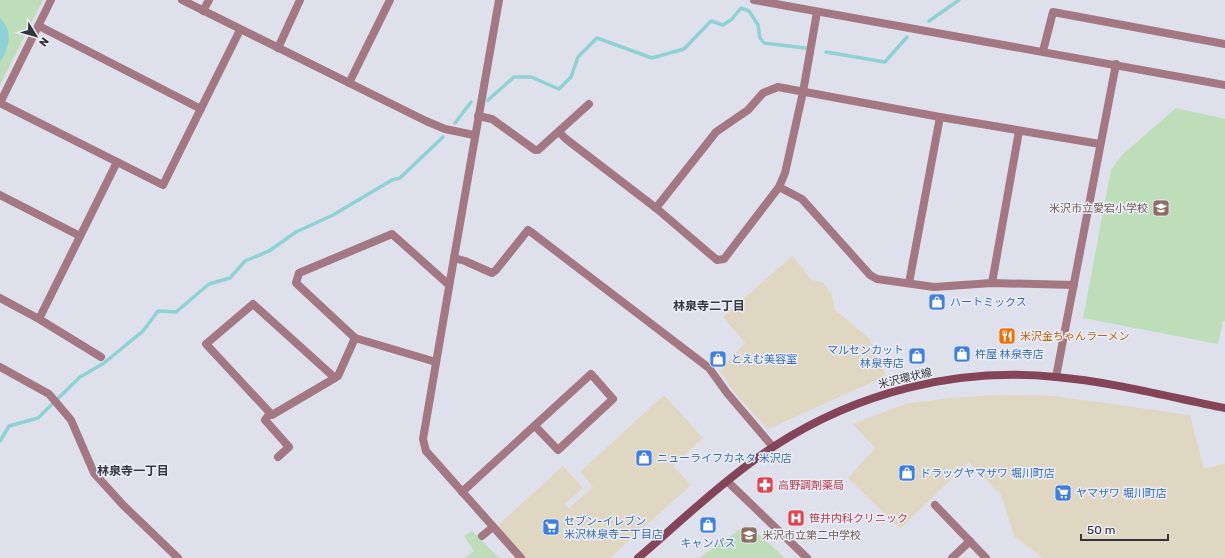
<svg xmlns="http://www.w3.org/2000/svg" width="1225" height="558" font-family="Rubik,'Noto Sans JP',sans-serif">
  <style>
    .commercial { fill: #e0d7c2 }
    .green { fill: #bedeba }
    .water { fill: #8ed2d6 }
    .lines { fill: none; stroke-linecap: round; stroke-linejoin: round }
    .stream { stroke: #8ed2d6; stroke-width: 3.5 }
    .minor { stroke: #a47883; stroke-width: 8 }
    .tertiary { stroke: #a47883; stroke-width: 8 }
    .secondary { stroke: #834557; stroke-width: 8 }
    .labels { text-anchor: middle; stroke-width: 3; stroke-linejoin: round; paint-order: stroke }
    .education-label { font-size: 11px; fill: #785e54; stroke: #ebeef9; text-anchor: end }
    .shop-label { font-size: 11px; fill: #366cbe; stroke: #ebeef9; text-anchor: start }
    .food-label { font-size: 11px; fill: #c56008; stroke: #ebeef9; text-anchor: start }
    .street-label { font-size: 11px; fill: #333438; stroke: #ebeef9 }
    .health-label { font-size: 11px; fill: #be3a42; stroke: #ebeef9; text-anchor: start }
    .neighbourhood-label { font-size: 12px; font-weight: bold; fill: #373a42; stroke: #ebeef9 }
  </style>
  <rect width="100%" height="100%" fill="#dee1eb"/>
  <g class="commercial">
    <path d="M792 256 812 280 822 282 832 294 834 309 869 338 886 376 768 429 733 391 720 371 745 343 723 317Z"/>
    <path d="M664 395 703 438 673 466 691 485 610 558H526L497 526 563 466 583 488 565 504 569 508 593 487 580 472Z"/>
    <path d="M994 395 1054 396 1190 415 1204 469 1225 463V558H1043L1014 536 1001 495 969 462 900 529 848 478 875 448 853 424 905 404 949 398Z"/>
  </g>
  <g class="green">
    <path d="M0 0H43L0 85Z"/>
    <path d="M1176 108 1225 119V321H1223L1218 344 1083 318 1111 170 1122 155Z"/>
    <path d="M746 525 761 536 785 558H699Z"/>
    <path d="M472 531 499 558H465L474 551 464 536Z"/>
  </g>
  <path class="water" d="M0 18C13 30 10 48 0 62Z"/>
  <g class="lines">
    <g class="stream">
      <path d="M929 21 959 0"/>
      <path d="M826 52 885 62 907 37"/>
      <path d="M488 100 514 77H531L559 89 571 77 578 57 597 38 652 58 684 49 711 21 723 25 732 19 741 8 749 11 758 25 760 38 764 43 805 48"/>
      <path d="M455 123 471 102"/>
      <path d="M0 441 9 426 38 418 80 377 104 363 143 331 158 311 176 312 209 284 230 278 245 261 269 251 296 232 333 215 392 180 400 178 443 137"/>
    </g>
    <g class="minor">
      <path d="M51 0 0 103 163 185 240 30"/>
      <path d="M203 11 209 0"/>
      <path d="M39 26 201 109"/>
      <path d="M278 48 300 0"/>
      <path d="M1043 51 1053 12 1225 44"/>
      <path d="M349 83 390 0"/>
      <path d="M478 116 492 119 535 150H538L589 104"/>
      <path d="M559 132 566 139 656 208 717 260 724 259 779 187 785 173 803 92 817 12"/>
      <path d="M779 187 802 199 870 275 877 279 934 287 992 283 1074 285"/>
      <path d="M0 195 80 236"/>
      <path d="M656 208 716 132 748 110 763 93 778 87 940 117 1100 144"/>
      <path d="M909 283 940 117"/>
      <path d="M992 283 1019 131"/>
      <path d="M0 298 39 319 101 357"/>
      <path d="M39 319 117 162"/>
      <path d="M355 338 296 283 299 273 392 234 449 285"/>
      <path d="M0 367 49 394 71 420 94 473 123 505 178 558"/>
      <path d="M335 378 253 304 206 344 272 415 335 378 338 376 355 338 436 362"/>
      <path d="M270 413 265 420 289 447 278 457"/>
      <path d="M728 482 807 558"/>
      <path d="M462 492 591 374 613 399 558 450 535 426"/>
      <path d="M935 505 986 558"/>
      <path d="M482 536 493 527"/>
      <path d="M521 558 426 451 423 439 454 258 465 261 492 273 496 270 528 230 531 232 709 368 727 393 773 447"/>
      <path d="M952 558 970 541"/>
    </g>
    <g class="tertiary">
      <path d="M182 0 426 121 445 129 474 135"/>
      <path d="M754 0 1225 85"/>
      <path d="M454 258 499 0"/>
      <path d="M1056 377 1116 64"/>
    </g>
    <path class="secondary" d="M638 558C681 521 726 478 773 447 857 392 957 367 1056 377 1113 382 1169 397 1225 408"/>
  </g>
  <defs>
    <g id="school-square" transform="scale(0.9)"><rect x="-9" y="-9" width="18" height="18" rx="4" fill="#8d6e63" stroke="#ebeef9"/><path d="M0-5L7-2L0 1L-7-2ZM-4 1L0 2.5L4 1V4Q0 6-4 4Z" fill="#fff"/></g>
    <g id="shop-square" transform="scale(0.9)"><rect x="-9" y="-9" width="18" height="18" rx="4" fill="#3f7fe0" stroke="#ebeef9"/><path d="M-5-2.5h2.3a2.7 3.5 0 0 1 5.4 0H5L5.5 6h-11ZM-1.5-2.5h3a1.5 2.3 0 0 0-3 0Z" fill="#fff"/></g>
    <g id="restaurant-square" transform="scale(0.9)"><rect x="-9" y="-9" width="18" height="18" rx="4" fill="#e8710a" stroke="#ebeef9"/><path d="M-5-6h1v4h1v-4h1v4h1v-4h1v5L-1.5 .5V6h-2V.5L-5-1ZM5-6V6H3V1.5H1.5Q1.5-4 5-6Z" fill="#fff"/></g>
    <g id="pharmacy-square" transform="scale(0.9)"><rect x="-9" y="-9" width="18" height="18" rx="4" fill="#e0444e" stroke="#ebeef9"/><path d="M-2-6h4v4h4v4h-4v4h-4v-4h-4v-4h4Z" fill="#fff"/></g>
    <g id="supermarket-square" transform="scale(0.9)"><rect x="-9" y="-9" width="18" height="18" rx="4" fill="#3f7fe0" stroke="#ebeef9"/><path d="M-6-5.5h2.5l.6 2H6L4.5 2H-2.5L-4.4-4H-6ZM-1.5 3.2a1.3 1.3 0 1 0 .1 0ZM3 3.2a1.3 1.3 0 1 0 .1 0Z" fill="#fff"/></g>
    <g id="hospital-square" transform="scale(0.9)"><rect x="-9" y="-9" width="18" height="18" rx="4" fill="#e0444e" stroke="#ebeef9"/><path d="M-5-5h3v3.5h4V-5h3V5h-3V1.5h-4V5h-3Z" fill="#fff"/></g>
  </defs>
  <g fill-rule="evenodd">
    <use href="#school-square" x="1161" y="208"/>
    <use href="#shop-square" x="937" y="302"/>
    <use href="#restaurant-square" x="1007" y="336"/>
    <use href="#shop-square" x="962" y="354"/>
    <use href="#shop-square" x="917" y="356"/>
    <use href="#shop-square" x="718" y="359"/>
    <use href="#shop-square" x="644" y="458"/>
    <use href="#shop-square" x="907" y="473"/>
    <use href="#pharmacy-square" x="765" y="485"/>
    <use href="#supermarket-square" x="1063" y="493"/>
    <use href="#hospital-square" x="796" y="518"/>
    <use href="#shop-square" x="708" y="525"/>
    <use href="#supermarket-square" x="551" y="527"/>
    <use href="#school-square" x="749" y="535"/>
  </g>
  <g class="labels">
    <g class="education-label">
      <text x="1148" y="212">米沢市立愛宕小学校</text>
      <text x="762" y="539" text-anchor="start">米沢市立第二中学校</text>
    </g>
    <g class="shop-label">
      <text x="950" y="306">ハートミックス</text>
      <text x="904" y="354" text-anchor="end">マルセンカット<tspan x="904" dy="13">林泉寺店</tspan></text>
      <text x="975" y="358">杵屋 林泉寺店</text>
      <text x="731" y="363">とえむ美容室</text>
      <text x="657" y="462">ニューライフカネタ 米沢店</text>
      <text x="920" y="477">ドラッグヤマザワ 堀川町店</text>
      <text x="1076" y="497">ヤマザワ 堀川町店</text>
      <text x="564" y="525">セブン-イレブン<tspan x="564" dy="13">米沢林泉寺二丁目店</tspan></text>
      <text x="708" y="547" text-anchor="middle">キャンパス</text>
    </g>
    <g class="food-label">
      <text x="1020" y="340">米沢金ちゃんラーメン</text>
    </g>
    <g class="street-label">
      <text transform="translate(905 378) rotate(-14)" y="4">米沢環状線</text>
    </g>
    <g class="health-label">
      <text x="778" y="489">高野調剤薬局</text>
      <text x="809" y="522">笹井内科クリニック</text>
    </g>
    <g class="neighbourhood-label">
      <text x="709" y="310">林泉寺二丁目</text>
      <text x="133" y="475">林泉寺一丁目</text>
    </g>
  </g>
  <g transform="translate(36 36) rotate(127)" stroke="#ebeef9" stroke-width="3" paint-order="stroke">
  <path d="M0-3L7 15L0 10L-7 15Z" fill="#333438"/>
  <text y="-6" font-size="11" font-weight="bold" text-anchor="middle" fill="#333438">N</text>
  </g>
  <path d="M1081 534v6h87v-6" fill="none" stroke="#333438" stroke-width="2"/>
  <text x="1087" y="534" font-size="12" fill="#333438" stroke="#ebeef9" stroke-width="3" paint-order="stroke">50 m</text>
</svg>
